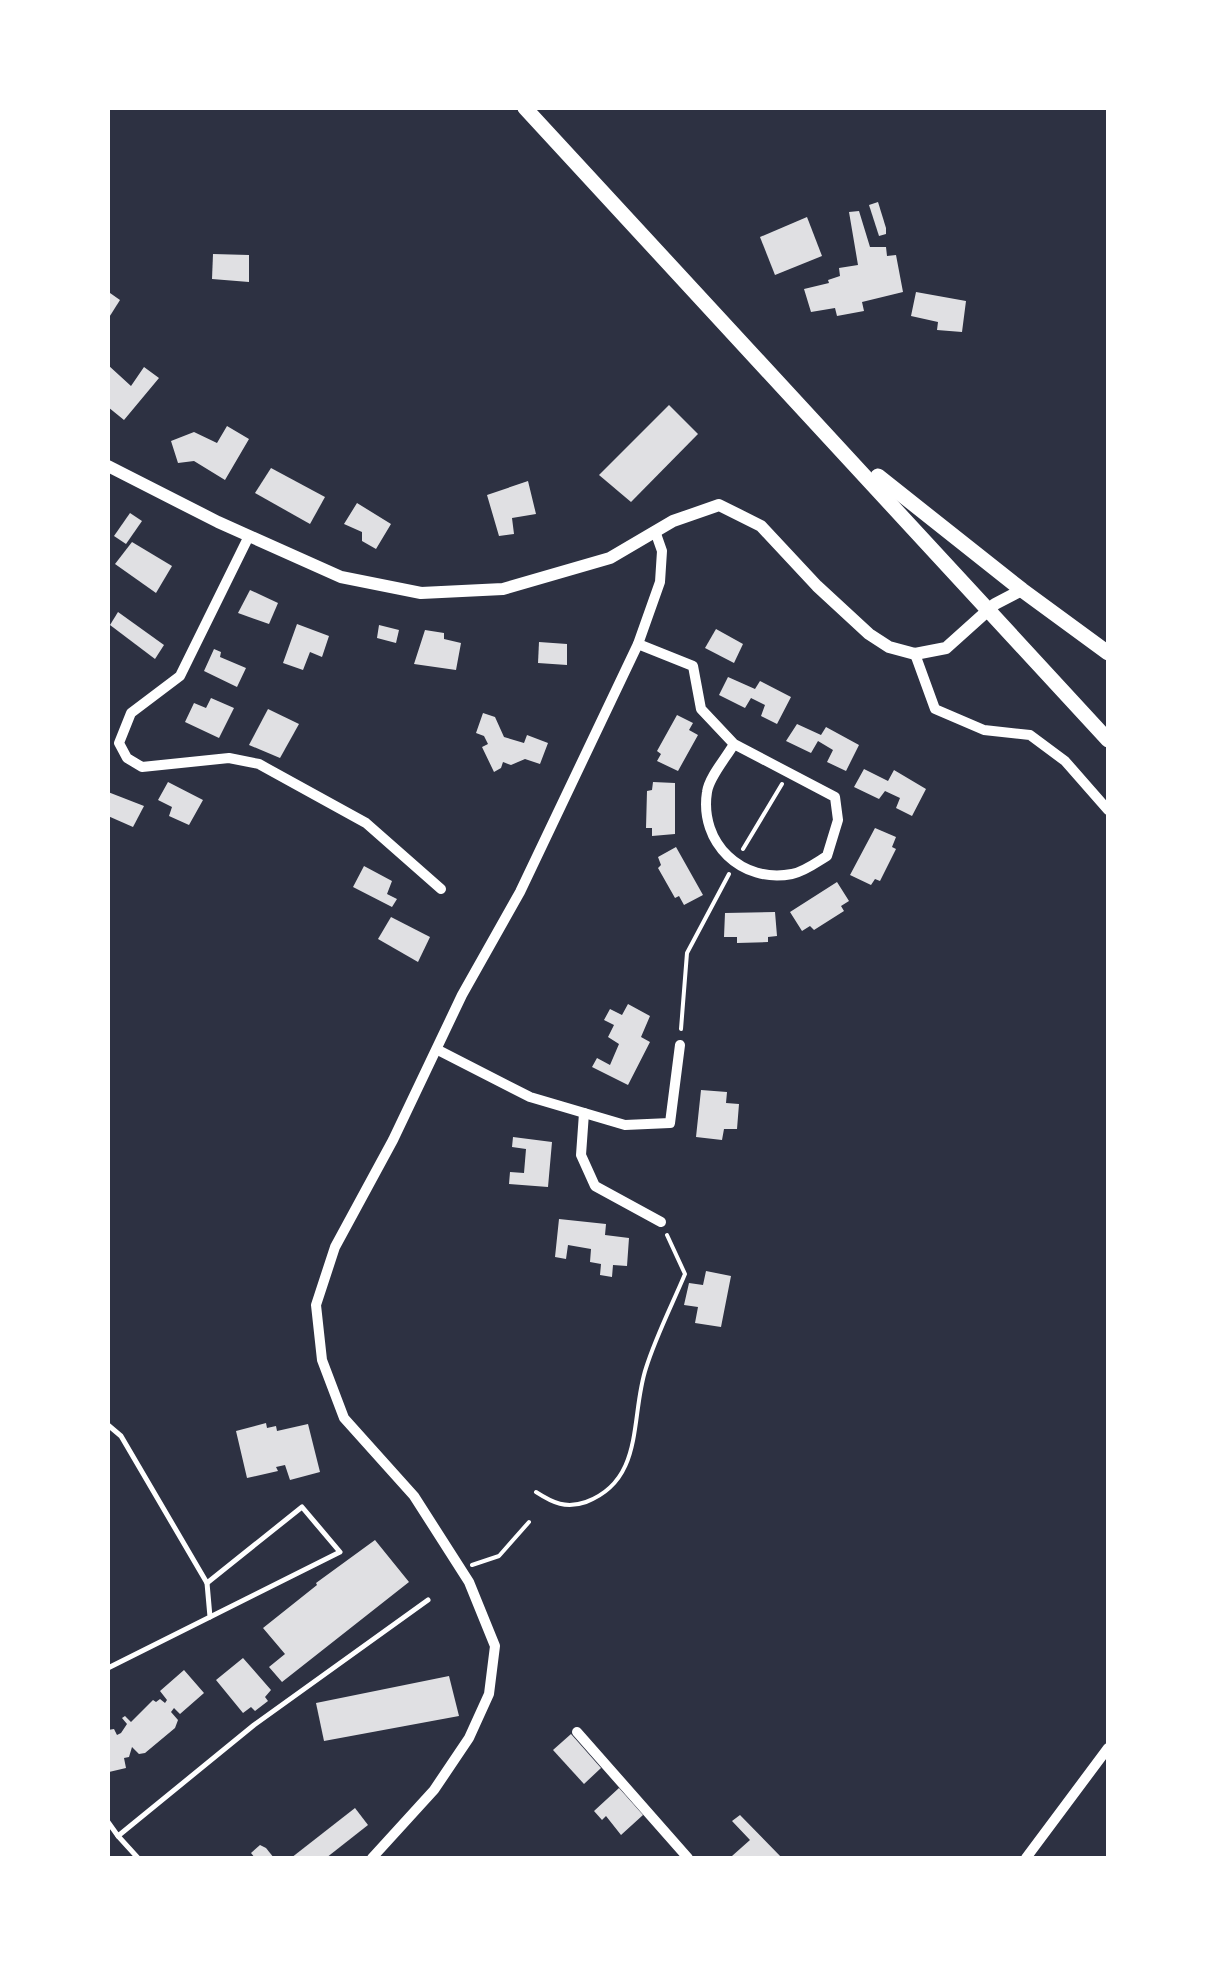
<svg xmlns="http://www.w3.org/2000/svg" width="1216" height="1966" font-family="Raleway,sans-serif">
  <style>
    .building { fill: #e0e0e3 }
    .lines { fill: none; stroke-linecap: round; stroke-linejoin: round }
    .path { stroke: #fff; stroke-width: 4 }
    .service { stroke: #fff; stroke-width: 5 }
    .minor { stroke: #fff; stroke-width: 10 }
    .tertiary { stroke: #fff; stroke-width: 12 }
    .primary { stroke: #fff; stroke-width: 15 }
  </style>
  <rect width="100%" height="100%" fill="#2d3142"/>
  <g class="building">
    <path d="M878 202 886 228V234L879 236 869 205Z"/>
    <path d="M859 211 870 247H886L887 256 896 255 903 292 862 302 864 311 837 316 835 308 811 312 804 289 829 283 828 280 840 276 839 268 858 265 849 212Z"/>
    <path d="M807 217 822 256 775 275 760 237Z"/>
    <path d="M213 254 249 255V282L212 279Z"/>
    <path d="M916 292 966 301 962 332 937 330 938 322 911 316Z"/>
    <path d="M110 293 120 300 108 319V297Z"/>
    <path d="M108 365 131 386 144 367 159 378 124 420 108 407Z"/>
    <path d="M669 405 698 434 631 502 599 475Z"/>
    <path d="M227 426 249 439 225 480 194 461 178 463 171 441 194 432 217 443Z"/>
    <path d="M271 468 325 497 310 524 255 493Z"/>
    <path d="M528 481 536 514 512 518 514 534 499 536 487 495Z"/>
    <path d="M357 503 391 524 376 549 362 541V532L344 524Z"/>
    <path d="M130 513 142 521 126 544 114 536Z"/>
    <path d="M132 542 172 566 156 593 115 564Z"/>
    <path d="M250 590 278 603 269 624 238 613Z"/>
    <path d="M118 612 164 645 155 659 110 625Z"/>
    <path d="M297 624 329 636 322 657 310 652 303 670 283 663Z"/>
    <path d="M379 625 399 630 396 643 377 638Z"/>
    <path d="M716 629 743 644 734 663 705 648Z"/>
    <path d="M425 630 444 633V639L461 643 456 670 414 664Z"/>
    <path d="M539 642 567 644V665L538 663Z"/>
    <path d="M214 649 221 652 220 657 246 668 237 687 204 671Z"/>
    <path d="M728 677 755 689 760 681 791 697 777 724 761 716 765 705 751 698 745 708 719 695Z"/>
    <path d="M211 698 234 708 219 738 185 722 194 703 206 708Z"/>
    <path d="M268 709 299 724 280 758 249 745Z"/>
    <path d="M483 713 495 717 504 737 524 743 527 735 548 743 540 764 525 759 511 765 503 762 501 768 494 772 482 747 488 744 484 736 476 733Z"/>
    <path d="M677 715 693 723 689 730 698 735 678 771 657 761 661 754 657 751Z"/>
    <path d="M797 724 821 735 826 727 859 745 846 771 827 762 833 750 818 741 811 753 786 741Z"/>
    <path d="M864 769 888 781 894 770 926 789 912 816 896 808 900 798 885 791 879 799 854 787Z"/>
    <path d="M168 782 203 800 189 825 169 816 172 807 158 800Z"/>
    <path d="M653 782 675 783V834L652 836V828H646L647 791 652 790Z"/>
    <path d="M108 792 144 806 133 827 108 816Z"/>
    <path d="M875 828 896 837 892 847 896 849 880 881 875 879 871 885 850 875Z"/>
    <path d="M676 847 703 895 684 905 679 896 675 898 658 868 661 865 658 857Z"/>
    <path d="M364 866 392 881 387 894 397 899 392 907 353 887Z"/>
    <path d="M837 882 849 901 841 906 844 911 814 930 810 926 802 931 790 912Z"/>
    <path d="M775 912 777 936 768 937V942L737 943V937H724L725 913Z"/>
    <path d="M391 917 430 937 418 962 378 939Z"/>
    <path d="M628 1004 650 1016 641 1037 650 1042 628 1085 592 1067 597 1058 610 1065 619 1044 608 1037 614 1025 604 1020 610 1009 622 1015Z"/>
    <path d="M701 1090 727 1092 726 1103 739 1104 737 1129H724L722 1140 696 1137Z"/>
    <path d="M513 1137 552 1142 548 1187 509 1184 510 1172 524 1173 526 1149 512 1147Z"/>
    <path d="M559 1219 606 1224 605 1235 629 1238 627 1266 613 1265 612 1277 600 1275 601 1264 590 1262 591 1249 568 1245 566 1259 555 1257Z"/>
    <path d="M706 1271 731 1276 721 1327 695 1323 698 1307 684 1305 689 1283 703 1285Z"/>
    <path d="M266 1423 267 1428 276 1426 277 1431 308 1424 320 1472 290 1480 285 1465 276 1467 278 1471 247 1478 236 1431Z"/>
    <path d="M375 1540 409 1582 282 1682 269 1667 285 1654 263 1628 317 1585 316 1583Z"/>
    <path d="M243 1658 271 1690 265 1697 268 1701 255 1711 251 1707 243 1713 216 1680Z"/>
    <path d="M184 1670 204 1693 180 1714 174 1708 171 1712 178 1720 175 1728 145 1753 139 1754 132 1747 129 1757 124 1758 126 1768 109 1772 108 1730 114 1729 117 1735 121 1733 127 1724 122 1718 125 1716 131 1722 153 1700 156 1702 160 1699 165 1703 167 1700 160 1691Z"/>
    <path d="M449 1676 459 1716 324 1741 316 1703Z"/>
    <path d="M571 1734 601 1768 584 1784 553 1750Z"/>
    <path d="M619 1788 643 1815 621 1835 606 1816 602 1820 594 1811Z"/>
    <path d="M355 1808 368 1825 326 1858H291Z"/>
    <path d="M740 1815 782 1858H734L732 1856 750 1840 732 1821Z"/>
    <path d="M260 1845 266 1848 274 1858H255L251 1853Z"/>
  </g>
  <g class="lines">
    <g class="path">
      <path d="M743 849 782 784"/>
      <path d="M681 1029 687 953 729 874"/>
      <path d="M536 1492C553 1503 566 1509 586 1502 645 1480 630 1416 646 1368 656 1336 672 1305 685 1274L667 1235"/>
      <path d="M472 1565 499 1556 529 1522"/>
    </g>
    <g class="service">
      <path d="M108 1425 121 1436 207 1583 210 1617 108 1668"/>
      <path d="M207 1583 302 1507 340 1552 210 1617"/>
      <path d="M108 1822 118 1836 254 1725 428 1600"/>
      <path d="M118 1836 138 1858"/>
    </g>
    <g class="minor">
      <path d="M249 536 180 676 131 713 119 743 127 758 142 767 229 758 259 764 366 823 441 889"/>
      <path d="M638 644 693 666 701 709 734 744 835 797 838 820 827 856C817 862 804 872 792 874 742 884 699 843 707 792 709 777 726 758 734 744"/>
      <path d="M915 654 935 709 984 730 1030 735 1065 761 1108 810"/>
      <path d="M438 1050 530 1097 625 1125 670 1123 680 1045"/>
      <path d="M584 1113 581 1155 595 1186 661 1222"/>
      <path d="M577 1732 688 1858"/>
      <path d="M372 1858 434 1790 469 1738 489 1694 495 1646 469 1582 414 1496 344 1418 322 1360 316 1305 335 1247 393 1140 462 995 520 892 638 644 660 582 662 551 655 531"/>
      <path d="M1026 1858 1108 1748"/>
    </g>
    <path class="tertiary" d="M108 466 218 522 341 577 421 593 503 589 610 558 673 521 719 505 761 526 817 586 869 634 889 647 915 654 946 648 995 604 1022 590"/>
    <g class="primary">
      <path d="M525 108 1108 740"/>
      <path d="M878 476 1022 590 1108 653"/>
    </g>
  </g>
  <rect width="1216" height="1966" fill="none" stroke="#ffffff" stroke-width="220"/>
</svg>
